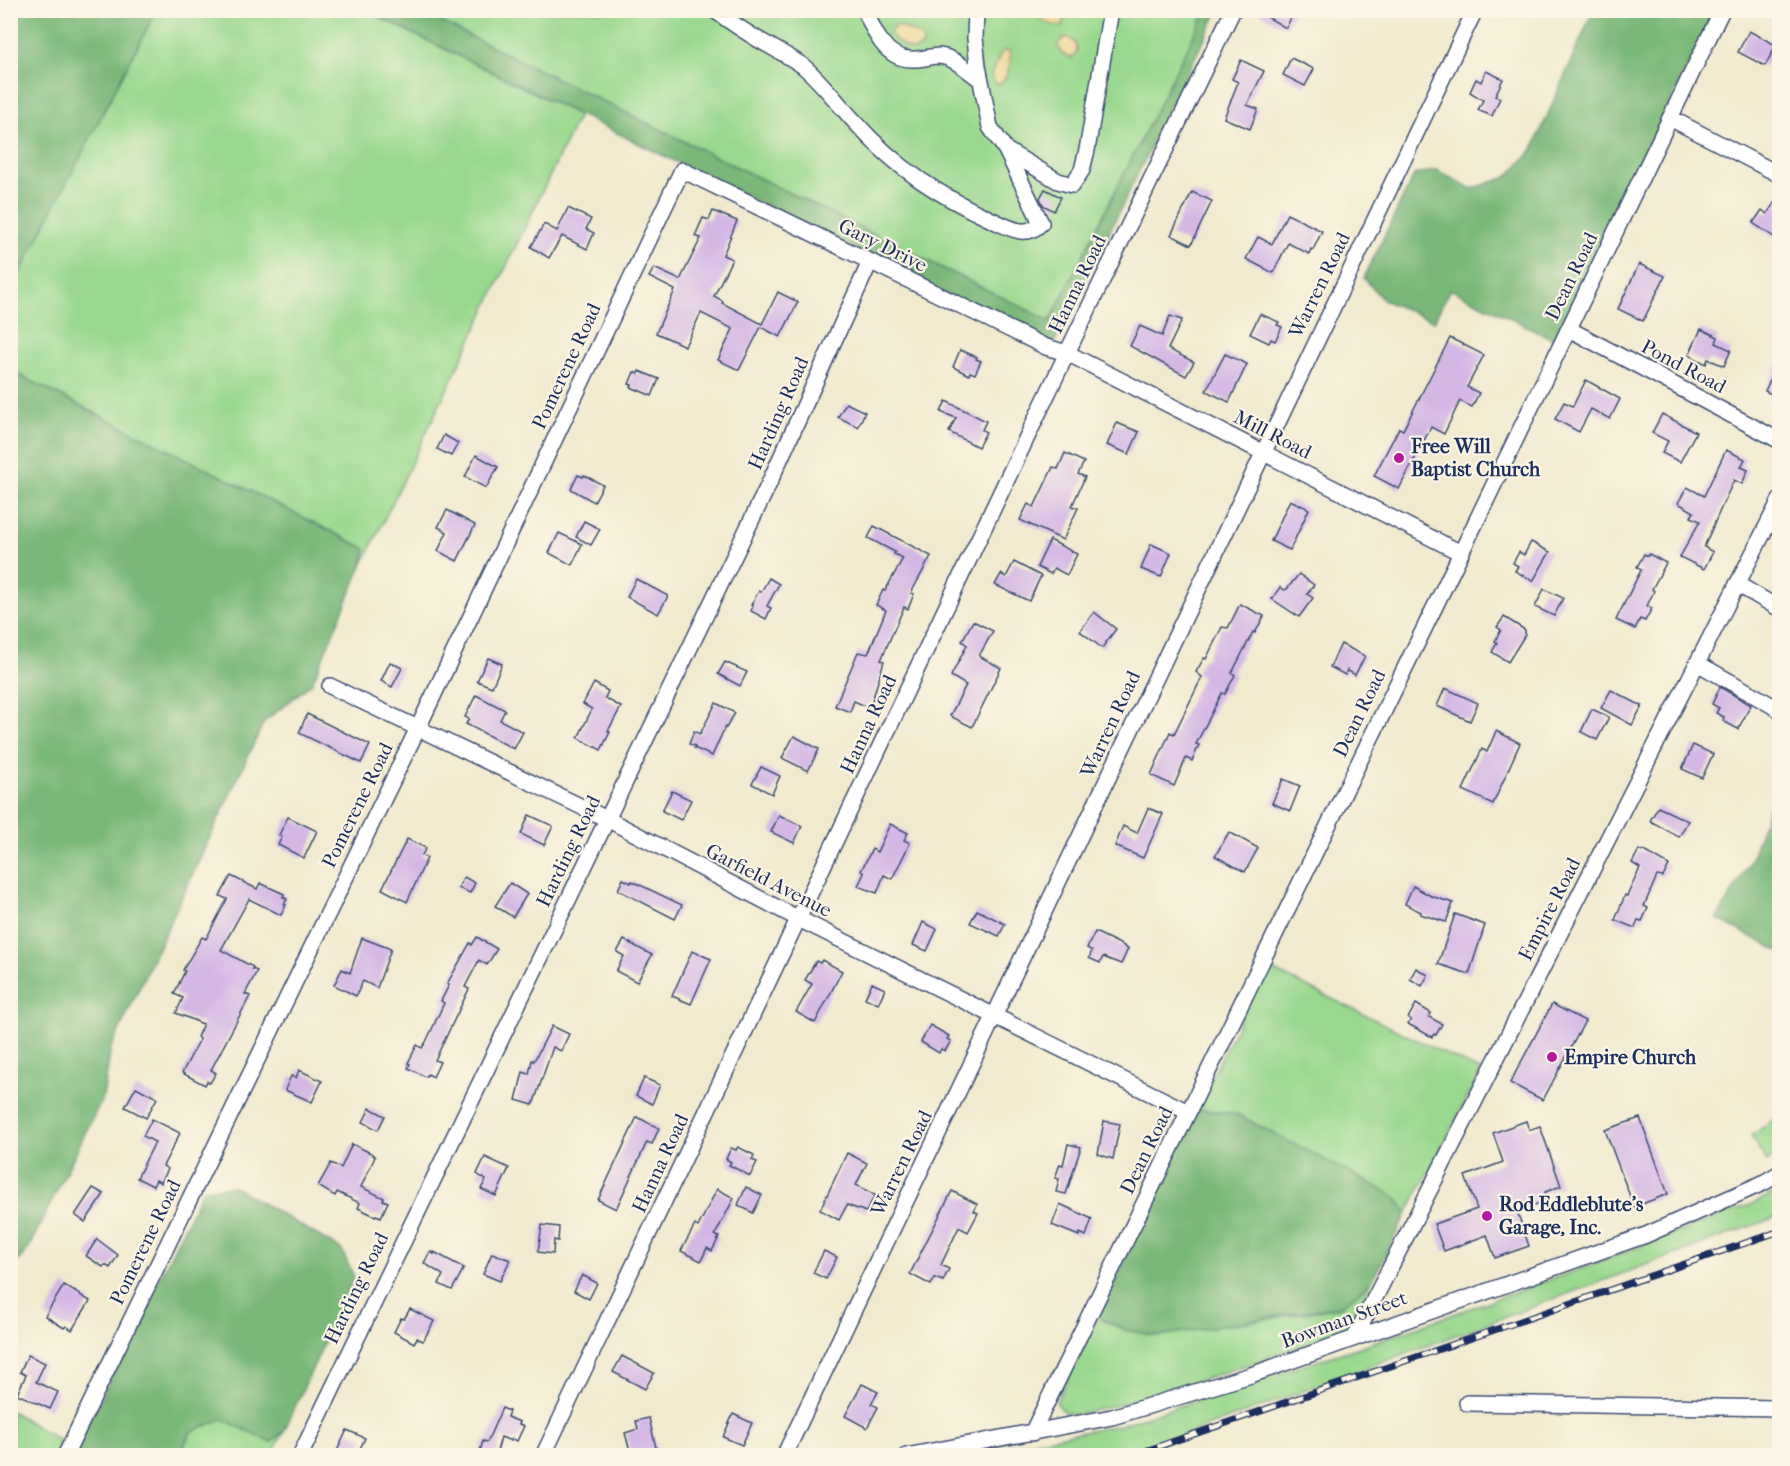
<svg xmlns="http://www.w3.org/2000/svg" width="1790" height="1466" font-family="'IM FELL French Canon',serif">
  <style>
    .green { fill: #99d88e; stroke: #5a8476; stroke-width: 1.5 }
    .forest { fill: #7ab879; stroke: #4a746c; stroke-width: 1.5 }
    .sand { fill: #eeda9e; stroke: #84847e; stroke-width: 1.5 }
    .building { fill: #d4b7e5 }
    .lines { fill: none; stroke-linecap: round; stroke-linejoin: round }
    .minor-casing { stroke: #3b4b6f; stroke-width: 18 }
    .minor { stroke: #fff; stroke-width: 15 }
    .rail-casing { stroke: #1b2f5e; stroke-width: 7 }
    .rail { stroke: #fcf5e5; stroke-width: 4.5; stroke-dasharray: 14; stroke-linecap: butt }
    .poi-dot { fill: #b5179e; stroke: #fcf5e5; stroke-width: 2 }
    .labels { text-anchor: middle; stroke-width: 4.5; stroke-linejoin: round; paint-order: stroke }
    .street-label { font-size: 20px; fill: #1b2f5e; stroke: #fcf5e5 }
    .poi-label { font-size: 20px; font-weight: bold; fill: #1b2f5e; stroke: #fcf5e5; text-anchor: start }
  </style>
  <rect width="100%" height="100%" fill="#fcf5e5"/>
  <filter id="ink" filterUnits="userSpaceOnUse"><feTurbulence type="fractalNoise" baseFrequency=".0167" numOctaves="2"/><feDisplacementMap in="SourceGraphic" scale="12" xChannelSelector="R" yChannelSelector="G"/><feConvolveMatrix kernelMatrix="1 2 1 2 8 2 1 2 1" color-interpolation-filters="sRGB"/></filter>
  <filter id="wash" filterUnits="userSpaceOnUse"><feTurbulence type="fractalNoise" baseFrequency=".008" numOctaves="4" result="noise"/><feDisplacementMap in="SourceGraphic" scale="24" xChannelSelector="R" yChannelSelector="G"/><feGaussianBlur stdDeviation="1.35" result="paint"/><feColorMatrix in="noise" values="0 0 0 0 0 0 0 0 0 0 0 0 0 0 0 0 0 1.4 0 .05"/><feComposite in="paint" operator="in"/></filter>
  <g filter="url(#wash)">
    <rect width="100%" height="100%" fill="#f1eacf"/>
    <g class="green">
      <path d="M156 11H367L579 115 361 568 366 549 11 371 10 290Z"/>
      <path d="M419 11H1206L1050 321Z"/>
      <path d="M1266 967 1481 1071 1407 1213 1394 1196 1236 1114 1196 1109Z"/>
      <path d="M1779 1116V1153L1767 1162 1751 1136Z"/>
      <path d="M1779 1190V1216L1130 1455 958 1456 1120 1425 1360 1347 1578 1270 1755 1203Z"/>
      <path d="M1372 1281 1344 1332 1147 1398 1074 1415 1064 1412 1056 1402 1098 1317 1125 1330 1159 1336 1341 1307Z"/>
      <path d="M11 1411 62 1442 56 1455H11Z"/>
      <path d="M222 1418 271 1442 284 1431 272 1455 179 1456 191 1432Z"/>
    </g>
    <g class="forest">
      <path d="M11 10 156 11 11 290 10 11Z"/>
      <path d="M367 11H419L1050 321 1206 11H1218L1055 342H1045Z"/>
      <path d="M1593 11H1714L1555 340 1450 289 1434 321 1383 300 1364 278 1414 175 1437 170 1472 189 1507 177 1532 151Z"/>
      <path d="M11 371 366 549 361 568 312 683 264 722 111 1048 103 1097 28 1249 11 1269Z"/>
      <path d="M1779 778 1780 951H1779L1717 919 1751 860Z"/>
      <path d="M1196 1109 1236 1114 1395 1196 1407 1213 1372 1281 1341 1306 1159 1336 1125 1330 1098 1317Z"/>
      <path d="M233 1186 341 1249 354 1277 284 1431 271 1442 222 1419 191 1432 179 1455 76 1456 74 1453 203 1189Z"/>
    </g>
    <g class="sand">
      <path d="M1040 11H1058L1065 17 1062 27C1054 26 1044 22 1038 16Z"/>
      <path d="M895 26H900L922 37 923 45C912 57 901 44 891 36L889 34Z"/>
      <path d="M1064 38H1069L1076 44 1077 51 1072 58C1063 56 1058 52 1058 43Z"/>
      <path d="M1005 50 1009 51C1013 60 1007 79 1000 84L995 83 991 75 1001 53Z"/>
    </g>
    <g id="blocks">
      <g class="building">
        <path d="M1255 10H1295L1286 28Z"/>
        <path d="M1749 31 1776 45 1765 66 1738 52Z"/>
        <path d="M1291 58 1314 69 1305 86 1283 75Z"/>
        <path d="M1241 60 1264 71 1247 105 1258 109 1250 129 1224 118 1238 82 1232 79Z"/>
        <path d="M1486 71 1503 79 1495 96 1500 98 1492 116 1478 110 1483 100 1470 92 1476 79 1481 82Z"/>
        <path d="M1045 189 1061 197 1054 211 1043 205 1040 198Z"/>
        <path d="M1192 192 1212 201 1191 245 1171 235Z"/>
        <path d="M1779 196V229L1774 237 1753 223 1762 210 1767 214Z"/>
        <path d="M568 208 591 219 586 229 594 233 587 249 562 236 549 258 531 247 544 224 557 231Z"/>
        <path d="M713 211 737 221 723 255 732 259 714 296 723 301 722 303 762 324 778 292 798 302 780 337 761 327 739 370 718 360 733 329 701 313 685 346 656 333 675 290 649 277 654 268 680 280 701 238 695 236 703 218 709 220Z"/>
        <path d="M1287 214 1322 231 1313 250 1311 249 1309 254 1288 243 1273 273 1246 259 1258 237 1272 244Z"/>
        <path d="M1639 264 1665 276 1643 321 1618 309Z"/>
        <path d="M1260 314 1279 322 1277 325 1282 327 1275 341 1271 339 1269 343 1250 334Z"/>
        <path d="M1170 316 1182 320 1168 349 1194 362 1186 376 1130 346 1140 326 1162 336Z"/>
        <path d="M1701 329 1718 337 1716 343 1731 350 1724 366 1708 359 1706 364 1689 355Z"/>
        <path d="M1450 338 1484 355 1467 387 1479 393 1472 407 1460 401 1444 434 1431 427 1399 489 1374 476 1399 428 1403 430Z"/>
        <path d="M960 350 977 357 976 359 981 361 975 374 970 372 969 375 953 367Z"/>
        <path d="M1225 354 1247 364 1229 402 1206 391Z"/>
        <path d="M1779 361V398L1765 391Z"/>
        <path d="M639 371 659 379 652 396 631 387 632 385 629 384 634 372 638 374Z"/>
        <path d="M1586 380 1620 399 1610 419 1591 409 1579 432 1555 419 1564 402 1573 406Z"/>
        <path d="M946 401 986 421 982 430 986 432 978 447 949 432 956 418 941 412Z"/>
        <path d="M846 403 865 412 858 427 838 417Z"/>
        <path d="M1662 414 1696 432 1680 462 1662 453 1668 441 1652 433Z"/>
        <path d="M1117 423 1139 432 1129 454 1107 445Z"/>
        <path d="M444 435 458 443 451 456 437 449Z"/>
        <path d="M1726 450 1745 459 1741 467 1748 470 1742 484 1734 480 1722 506 1704 547 1713 552 1704 569 1680 557 1700 521 1691 517 1694 512 1678 503 1687 487 1704 496Z"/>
        <path d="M1065 453 1084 462 1078 474 1085 477 1072 506 1078 508 1063 540 1020 520 1028 504 1034 507 1053 467 1058 469Z"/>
        <path d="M476 455 498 467 486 488 465 477Z"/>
        <path d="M578 475 583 477 584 475 603 485 594 502 571 489Z"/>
        <path d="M1290 500 1309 509 1290 550 1271 541Z"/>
        <path d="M447 510 475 525 457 561 438 551 447 532 438 527Z"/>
        <path d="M584 521 600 529 591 545 576 537Z"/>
        <path d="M874 526 931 556 911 593 914 594 908 609 904 607 881 660 884 661 870 708 854 701 850 712 835 706 858 652 868 654 886 610 876 605 883 590 885 591 903 558 894 554 895 552 868 538Z"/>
        <path d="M559 533 582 544 572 565 549 553Z"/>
        <path d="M1050 540 1077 554 1067 575 1054 568 1051 574 1037 567Z"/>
        <path d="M1531 542 1550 552 1533 581 1515 571 1518 566 1513 563 1519 552 1524 555Z"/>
        <path d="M1151 544 1171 553 1161 577 1141 569Z"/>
        <path d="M1644 554 1648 556 1649 554 1666 563 1652 589 1654 591 1647 606 1652 608 1645 621 1640 619 1635 629 1616 620 1641 570 1637 567Z"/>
        <path d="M1014 562 1041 576 1029 601 995 585 1001 574 1006 577Z"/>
        <path d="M1299 574 1314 585 1307 594 1313 598 1299 617 1272 599 1280 587 1284 590 1287 589Z"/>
        <path d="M769 578 779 584 767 606 771 608 766 619 751 611 753 606 751 605 759 591 761 592Z"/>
        <path d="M636 579 668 596 658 614 627 597Z"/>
        <path d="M1544 589 1563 598 1554 616 1535 607Z"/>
        <path d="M1240 604 1264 616 1255 633 1253 632 1232 673 1235 675 1225 694 1222 693 1196 744 1199 745 1192 761 1186 758 1174 786 1151 775 1170 732 1174 734 1202 677 1196 672 1204 658 1206 659 1222 627 1228 628Z"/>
        <path d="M1094 612 1116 629 1102 648 1080 631Z"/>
        <path d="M1504 617 1525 630V635L1508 662 1492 652 1497 643 1495 641 1501 630 1497 627Z"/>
        <path d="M973 621 993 631 979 656 1001 668 972 727 950 716 966 685 951 676 967 645 962 641Z"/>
        <path d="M1341 644 1365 656 1355 675 1347 670 1345 675 1330 667Z"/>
        <path d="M488 658 502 664 492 687 477 681Z"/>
        <path d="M390 662 402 668 392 687 381 681Z"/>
        <path d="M725 662 747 672 740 686 718 674Z"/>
        <path d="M594 683 608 691 605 698 621 707 608 731 610 732 601 750 578 738 592 709 583 704Z"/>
        <path d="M1720 687 1751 705 1738 729 1723 721 1724 717 1716 713 1719 708 1712 704Z"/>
        <path d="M1445 688 1478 703 1470 721 1437 706Z"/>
        <path d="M1611 690 1642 706 1632 725 1601 708Z"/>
        <path d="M476 695 505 710 500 720 523 732 514 749 466 724 469 719 465 717Z"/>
        <path d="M716 703 735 713 726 728 725 727 712 756 694 748 695 746 689 744 694 731 700 734Z"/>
        <path d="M1592 709 1609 717 1597 740 1581 732Z"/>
        <path d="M307 714 370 745 361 763 299 733Z"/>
        <path d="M1496 731 1520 743 1493 804 1463 790 1482 749 1487 752Z"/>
        <path d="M794 736 819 749 808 771 782 758Z"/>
        <path d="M1693 745 1713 754 1702 778 1682 769Z"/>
        <path d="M761 767 780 776 772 794 752 784Z"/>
        <path d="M1283 779 1300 786 1290 811 1272 803Z"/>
        <path d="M672 791 691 800 681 820 662 811Z"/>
        <path d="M1658 807 1688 821 1679 837 1650 821Z"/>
        <path d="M1148 808 1163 814 1143 858 1115 846 1123 826 1137 833Z"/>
        <path d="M529 815 553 826 544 845 521 834Z"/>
        <path d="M779 815 802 826 794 843 771 832Z"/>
        <path d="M288 817 317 831 304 858 278 845 282 837 279 835Z"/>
        <path d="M890 824 908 833 904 840 910 843 892 879 884 875 877 893 858 886 864 873 861 871 872 849 877 852Z"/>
        <path d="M1229 832 1258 848 1245 872 1215 856Z"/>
        <path d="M407 839 426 848 422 855 427 858 407 902 382 889Z"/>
        <path d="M1639 850 1642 852 1643 850 1669 865 1663 877 1657 876 1644 906 1648 908 1642 921 1638 920 1635 928 1615 920 1625 895 1627 896 1640 868 1632 863Z"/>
        <path d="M231 876 257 889 260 883 284 894 283 897 287 899 284 904 286 905 281 915 249 899 221 950 253 967 252 969 257 971 245 994 250 996 211 1070 216 1073 210 1083 207 1081 205 1085 182 1073 200 1039 197 1037 203 1024 176 1013 183 998 174 994 185 971 183 970 202 937 206 939 227 899 220 896Z"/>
        <path d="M464 877 475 883 470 893 458 888Z"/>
        <path d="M623 879 631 883 632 881 682 905 675 919 618 890Z"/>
        <path d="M510 883 527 894 513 917 495 906Z"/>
        <path d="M1413 886 1431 896 1453 903 1446 922 1420 914 1421 912 1405 904Z"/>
        <path d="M977 910 1005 924 999 936 970 923Z"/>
        <path d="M1455 914 1485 925 1469 974 1438 964Z"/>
        <path d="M923 922 937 929 927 951 913 945Z"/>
        <path d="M1095 932 1124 946V947L1128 949 1121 964 1103 957 1100 963 1089 958 1092 951 1087 948Z"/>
        <path d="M477 937 497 949 487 965 479 960 465 987 469 989 435 1060 440 1062 433 1077 428 1074 426 1077 408 1068 410 1064 408 1063 417 1045 422 1048 426 1042 444 1003 441 1001 449 985 447 984 470 943 472 945Z"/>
        <path d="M362 938 391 949 377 988 363 981 356 996 334 985 342 969 350 973Z"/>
        <path d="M624 940 652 955 637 982 616 971 624 956 617 952Z"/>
        <path d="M692 951 711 959 691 1004 672 996Z"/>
        <path d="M822 960 842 971 815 1023 796 1012 812 984 805 980 816 961 820 963Z"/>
        <path d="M1416 968 1428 975 1422 986 1410 979Z"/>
        <path d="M872 983 885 989 878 1004 865 998Z"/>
        <path d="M1416 1004 1431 1013 1429 1017 1442 1024 1436 1035 1434 1034 1432 1037 1408 1024 1411 1020 1408 1018Z"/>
        <path d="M1552 1004 1585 1021 1543 1100 1510 1083Z"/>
        <path d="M930 1025 949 1036 947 1039 951 1041 945 1051 941 1049 939 1053 921 1042Z"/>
        <path d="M552 1026 569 1034 561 1051 553 1047 533 1105 516 1100 523 1072 529 1074 532 1060 534 1061Z"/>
        <path d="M299 1070 322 1081 312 1102 285 1090 291 1076 296 1078Z"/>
        <path d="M644 1078 660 1085 652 1104 636 1096Z"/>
        <path d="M136 1087 157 1098 146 1118 125 1107Z"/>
        <path d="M370 1108 385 1116 378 1130 363 1122Z"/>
        <path d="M637 1117 659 1128 652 1144 647 1142 616 1209 598 1200Z"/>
        <path d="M1640 1118 1668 1194 1634 1207 1605 1130Z"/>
        <path d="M152 1119 180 1133 163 1166 168 1169 161 1183 156 1180 153 1186 137 1178 155 1142 143 1136Z"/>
        <path d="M1104 1121 1120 1124 1113 1159 1098 1154Z"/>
        <path d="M1526 1121 1529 1130 1540 1126 1561 1186 1545 1192 1548 1200 1517 1211 1529 1246 1495 1258 1487 1235 1444 1251 1434 1224 1477 1209 1465 1176 1503 1162 1493 1133Z"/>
        <path d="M352 1144 371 1153 375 1157 361 1187 384 1198 383 1200 388 1202 381 1217 376 1215 375 1216 358 1208 360 1203 337 1192 335 1196 318 1186 331 1163 341 1168Z"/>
        <path d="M1068 1144 1081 1147 1066 1194 1056 1192 1059 1179 1055 1178 1060 1164 1063 1165Z"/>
        <path d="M738 1147 754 1155 752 1160 757 1162 750 1176 729 1165 731 1162 726 1159 731 1148 736 1150Z"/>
        <path d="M847 1153 867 1163 856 1185 875 1195 866 1212 847 1205 839 1220 820 1210Z"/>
        <path d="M485 1157 509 1168 496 1196 481 1189 486 1180 477 1174Z"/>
        <path d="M746 1187 762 1195 753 1213 738 1205Z"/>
        <path d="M93 1188 104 1194 85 1222 75 1215Z"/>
        <path d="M717 1189 734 1198 715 1235 719 1237 712 1251 707 1248 701 1261 681 1251 695 1225 698 1227Z"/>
        <path d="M952 1191 977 1204 974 1211 978 1213 968 1232 959 1227 941 1265 949 1269 943 1281 935 1278 931 1285 910 1274Z"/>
        <path d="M1060 1204 1092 1219 1086 1236 1080 1233 1079 1236 1052 1225Z"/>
        <path d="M542 1225 559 1227 558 1241 554 1240 553 1254 538 1252Z"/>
        <path d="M97 1239 118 1255 110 1268 105 1265 103 1267 86 1256Z"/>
        <path d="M824 1251 837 1257 826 1279 813 1273Z"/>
        <path d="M430 1252 434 1254V1252L464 1268 452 1290 439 1284 443 1275 424 1263Z"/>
        <path d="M492 1253 510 1260 500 1281 483 1274Z"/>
        <path d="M582 1275 597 1283 589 1299 574 1291Z"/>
        <path d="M64 1285 90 1301 72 1330 66 1326 64 1328 45 1316Z"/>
        <path d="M410 1309 434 1321 423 1341 417 1338 414 1343 394 1332 401 1318 404 1319Z"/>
        <path d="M28 1355 45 1363 36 1382 58 1392 50 1409 17 1394 26 1375 20 1372Z"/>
        <path d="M622 1356 654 1373 645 1389 613 1372Z"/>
        <path d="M862 1384 878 1392 871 1404 878 1407 867 1428 845 1416Z"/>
        <path d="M502 1408 509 1411 507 1417 520 1422 519 1424 524 1426 517 1441 512 1439 511 1441 501 1437 496 1455H479L483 1441 487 1442Z"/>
        <path d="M733 1414 752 1423 742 1445 723 1437Z"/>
        <path d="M649 1418 657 1452 641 1455H631L625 1433 638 1429 636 1421Z"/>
        <path d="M347 1430 365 1438 357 1455H335Z"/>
      </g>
    </g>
  </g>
  <g filter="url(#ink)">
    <use href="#blocks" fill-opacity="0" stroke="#3b4b6f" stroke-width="1.5"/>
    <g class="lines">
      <g class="minor-casing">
        <g id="minor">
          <path d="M714 10C732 23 749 35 768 45 780 52 792 58 803 66 823 83 838 104 856 123 896 168 938 195 992 220 1010 228 1026 239 1041 223L1006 150 990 127 978 66 975 38 976 10"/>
          <path d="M865 10C873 30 885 59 911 59 920 60 930 56 939 56 954 57 968 71 980 79"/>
          <path d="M1670 118 1780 175"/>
          <path d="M1006 150 1058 181 1072 185 1082 170 1087 150 1111 10"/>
          <path d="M1569 329 1780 441"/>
          <path d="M1737 584 1780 609"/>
          <path d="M1697 663 1780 710"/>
          <path d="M330 686 607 819 799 919 1188 1112"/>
          <path d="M1355 1337 1780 500"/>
          <path d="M1467 1403 1780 1408"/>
          <path d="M1032 1433 1461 553 1722 10"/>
          <path d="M65 1456 418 728 682 170 1046 347 1067 353 1461 553"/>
          <path d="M300 1456 766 490 870 262"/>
          <path d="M543 1456 1067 353 1233 10"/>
          <path d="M784 1456 1475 10"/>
          <path d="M906 1456 1112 1417 1251 1375 1646 1235 1763 1183 1780 1173"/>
        </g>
      </g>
      <use href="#minor" class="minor"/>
      <g class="rail-casing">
        <path id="rail" d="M1131 1456 1780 1231"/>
      </g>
      <use href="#rail" class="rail"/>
    </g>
  </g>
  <g class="poi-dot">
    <circle cx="1399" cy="458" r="6"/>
    <circle cx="1552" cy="1057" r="6"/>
    <circle cx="1487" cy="1216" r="6"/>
  </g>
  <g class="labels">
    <g class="street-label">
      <text transform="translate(883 245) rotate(26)" y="7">Gary Drive</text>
      <text transform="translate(1571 276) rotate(-64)" y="7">Dean Road</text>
      <text transform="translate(1077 284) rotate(-64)" y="7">Hanna Road</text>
      <text transform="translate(1319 285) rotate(-64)" y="7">Warren Road</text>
      <text transform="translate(566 366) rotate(-65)" y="7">Pomerene Road</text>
      <text transform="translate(1684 366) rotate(28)" y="7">Pond Road</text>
      <text transform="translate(778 413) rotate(-66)" y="7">Harding Road</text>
      <text transform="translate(1273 434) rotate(27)" y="7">Mill Road</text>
      <text transform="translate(1359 713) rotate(-64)" y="7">Dean Road</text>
      <text transform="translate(868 724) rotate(-65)" y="7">Hanna Road</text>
      <text transform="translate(1110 724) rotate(-65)" y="7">Warren Road</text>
      <text transform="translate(357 805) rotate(-64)" y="7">Pomerene Road</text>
      <text transform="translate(568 851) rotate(-64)" y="7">Harding Road</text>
      <text transform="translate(769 880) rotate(27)" y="7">Garfield Avenue</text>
      <text transform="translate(1549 909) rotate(-63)" y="7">Empire Road</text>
      <text transform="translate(1146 1150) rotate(-64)" y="7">Dean Road</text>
      <text transform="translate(660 1163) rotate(-65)" y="7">Hanna Road</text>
      <text transform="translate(901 1163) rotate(-64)" y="7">Warren Road</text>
      <text transform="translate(145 1242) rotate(-64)" y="7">Pomerene Road</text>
      <text transform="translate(356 1288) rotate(-64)" y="7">Harding Road</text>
      <text transform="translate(1344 1319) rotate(-20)" y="7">Bowman Street</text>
    </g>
    <g class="poi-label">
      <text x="1411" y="453">Free Will<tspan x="1411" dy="23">Baptist Church</tspan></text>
      <text x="1564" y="1064">Empire Church</text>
      <text x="1499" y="1211">Rod Eddleblute's<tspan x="1499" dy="23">Garage, Inc.</tspan></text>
    </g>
  </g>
  <rect width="1790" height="1466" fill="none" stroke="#fcf5e5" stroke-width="36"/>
</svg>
